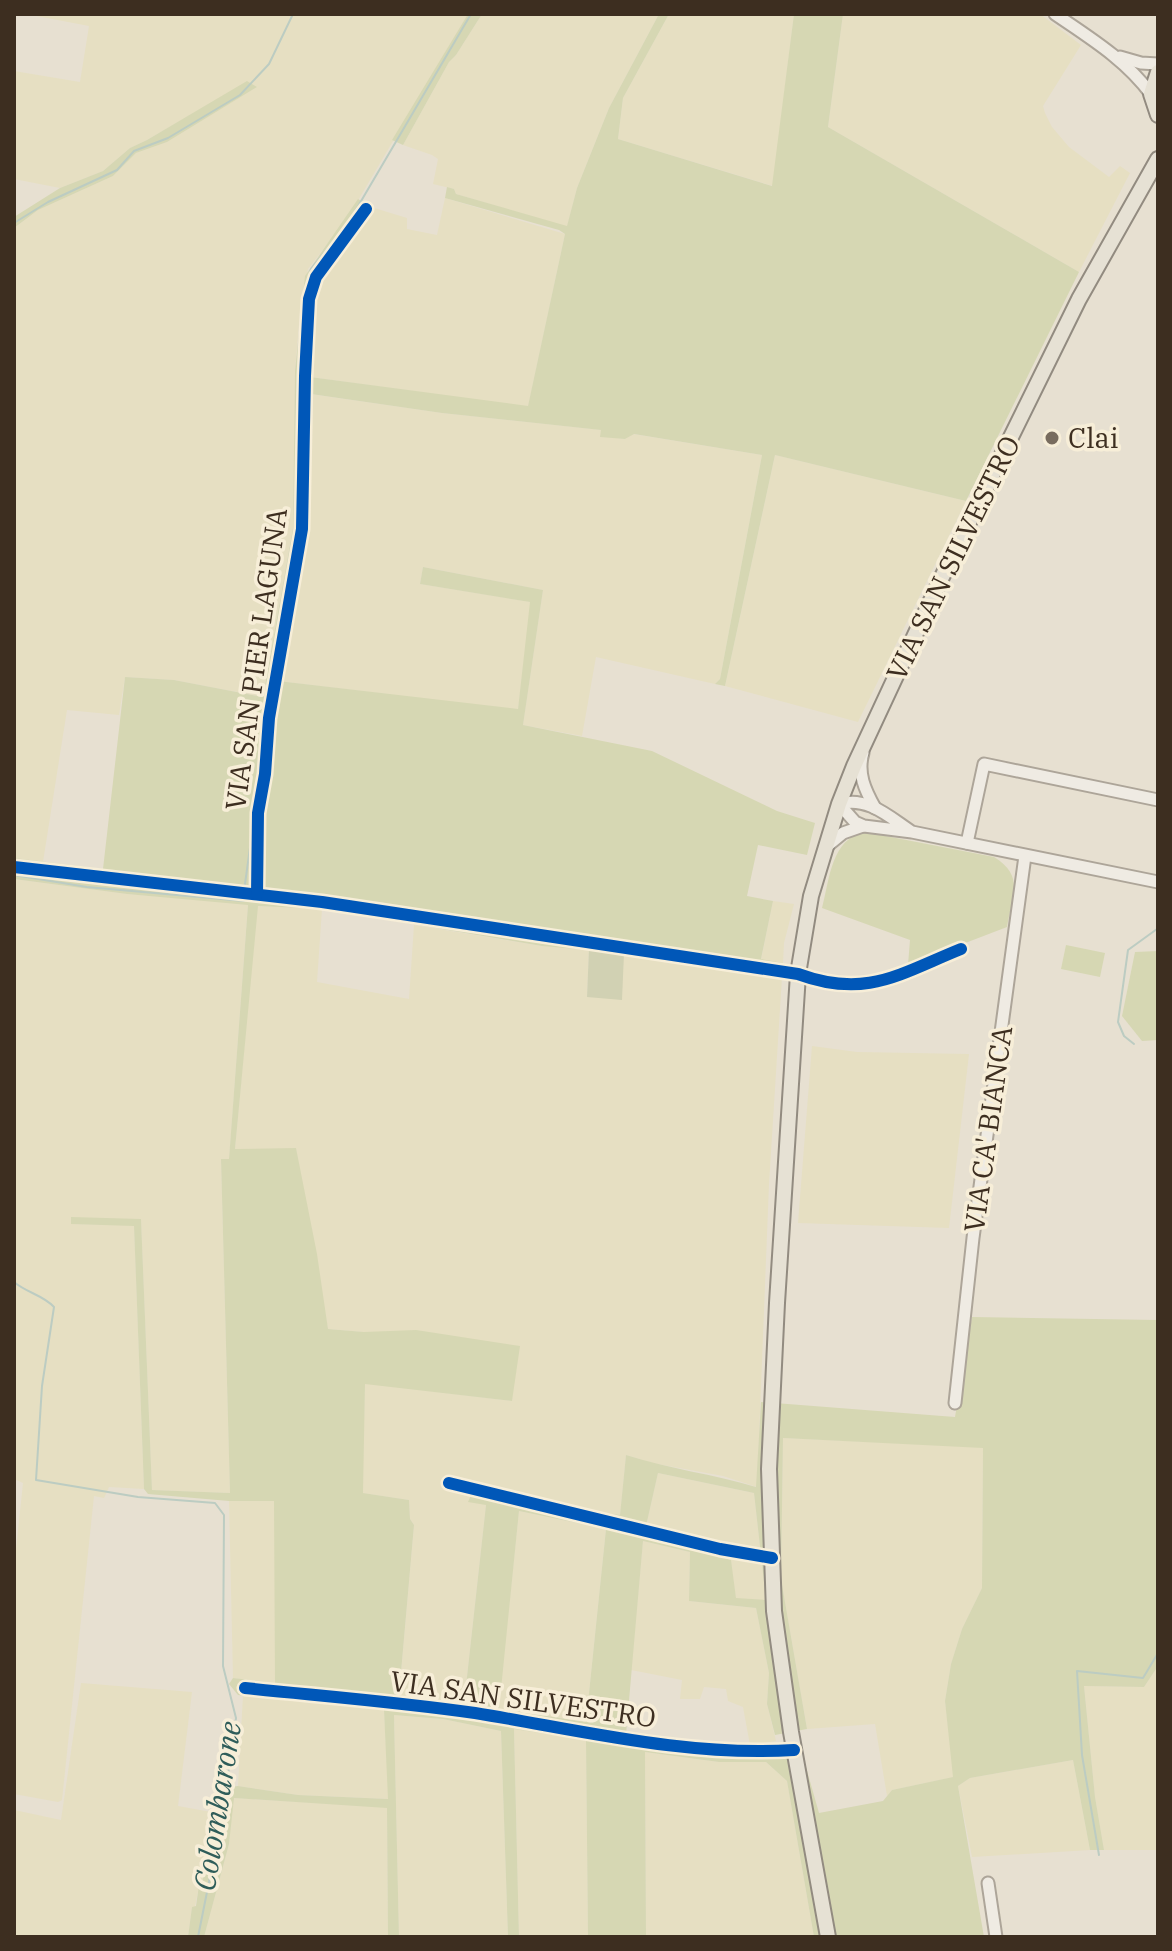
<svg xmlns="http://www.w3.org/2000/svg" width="1172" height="1951" font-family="'IBM Plex Serif',serif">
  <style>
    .farmland { fill: #e6dfc2 }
    .green { fill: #d6d7b3; fill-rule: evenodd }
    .cemetery { fill: #d1d1b3 }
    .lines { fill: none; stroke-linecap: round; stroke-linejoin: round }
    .stream { stroke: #bcccc2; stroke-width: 2 }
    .minor-casing { stroke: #ada599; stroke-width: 15 }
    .major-casing { stroke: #928b80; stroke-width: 18 }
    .minor { stroke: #efebe3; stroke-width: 11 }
    .major { stroke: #e6e1d4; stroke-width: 14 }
    .cycleway-casing { stroke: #f7eed8; stroke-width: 17 }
    .cycleway { stroke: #0057b8; stroke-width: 12 }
    .poi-dot { fill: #786c5e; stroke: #f7eed8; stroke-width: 3 }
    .labels { text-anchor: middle; stroke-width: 7; stroke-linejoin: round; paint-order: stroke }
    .poi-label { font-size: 28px; fill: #3d2e20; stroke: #f7eed8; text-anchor: start }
    .street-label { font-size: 28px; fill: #3d2e20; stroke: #f7eed8 }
    .water-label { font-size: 30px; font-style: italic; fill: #2f5d5a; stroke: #f7eed8 }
  </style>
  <rect width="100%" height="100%" fill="#e7e0d1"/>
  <g class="farmland">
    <path d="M26 14H468L350 214 308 269 301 301 295 371 293 527 263 697 174 680 125 677 119 715 67 710 43 862 14 858V228L38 210 113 176 136 153 167 142 256 87 247 82 147 140 130 148 103 171 60 188 14 179V71L80 82 89 26Z"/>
    <path d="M482 14H659L609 108 577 188 567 227 456 194 454 189 433 184 438 159 432 155 403 145 449 62 456 55Z"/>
    <path d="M669 14H794L773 186 618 139 623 98Z"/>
    <path d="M843 14H1040L1081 45 1043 106 1045 113 1052 127 1069 147 1109 177 1120 166 1130 173 1079 272 828 127Z"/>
    <path d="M445 198 565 234 528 407 310 377 311 328 323 275 371 207 407 218V229L437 235Z"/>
    <path d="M310 394 442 413 602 430 601 436 625 439 633 434 762 455 720 679 715 684 596 657 582 736 523 725 543 590 423 567 420 584 531 602 518 710 278 681 297 565H302L309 513 305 512V473L306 430Z"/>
    <path d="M775 455 966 501 858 722 725 686Z"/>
    <path d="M14 879 127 894 248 904 229 1160H221L230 1493 152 1490 141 1220 71 1218 72 1224 134 1225 144 1489 109 1487 104 1498 94 1496 62 1800 58 1802 14 1794V1568L23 1483 14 1479Z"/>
    <path d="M773 901 794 904 784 943 783 963 761 960Z"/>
    <path d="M257 906 322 909 317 982 409 999 414 925 542 946 589 948 587 997 624 953 782 977 769 1184 757 1487 723 1476 652 1463 626 1455 620 1516 471 1495 486 1505 464 1704 399 1696 414 1525 410 1519 409 1500 362 1493 365 1383 512 1401 363 1332 328 1329 296 1149H235Z"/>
    <path d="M812 1046 857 1052 969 1054 949 1228 798 1223Z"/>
    <path d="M783 1438 983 1447 982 1588 962 1629 951 1664 945 1701 954 1777 892 1790 887 1796 875 1724 807 1729 781 1579Z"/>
    <path d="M658 1473 754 1493 766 1600 736 1599 730 1559 644 1535Z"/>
    <path d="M275 1500V1684L233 1678 229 1501Z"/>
    <path d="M519 1511 606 1529 586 1722 498 1709Z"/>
    <path d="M643 1541 690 1552 689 1601 756 1608 769 1673 767 1704 776 1741 750 1745 743 1707 728 1701 726 1689 704 1687 700 1699H680L682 1680 631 1670Z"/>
    <path d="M1158 1666V1850H1104L1095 1797 1084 1686 1144 1687Z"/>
    <path d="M81 1683 192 1692 178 1806 211 1812 202 1887 199 1886 195 1907H192L188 1937H14V1810L61 1820Z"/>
    <path d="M243 1695 384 1710 389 1799 298 1795 238 1786Z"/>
    <path d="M394 1715 443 1719 501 1731 508 1937H399Z"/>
    <path d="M514 1729 586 1739 588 1937H519Z"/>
    <path d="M645 1752 719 1762H766L787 1781 814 1937H646Z"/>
    <path d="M1073 1760 1090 1850 972 1857 958 1786 970 1778Z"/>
    <path d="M233 1798 387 1807 388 1937H204L229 1844Z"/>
  </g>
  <g class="green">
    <path d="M468 14H482L456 55 449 62 403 145 392 140Z"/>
    <path d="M659 14H669L623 98 618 139 772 186 794 14H843L828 127 1079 272 966 501 775 455 725 686 715 684 720 679 762 455 634 434 625 439 600 437 601 430 442 413 311 394 306 429 311 431 305 473 309 475 305 512 309 513 302 566 298 565 278 681 518 709 530 602 420 584 423 567 543 590 523 725 652 751 777 811 815 823 807 855 758 845 747 896 773 901 761 959 783 963 782 977 624 953 542 946 323 909 258 906 235 1149 296 1148 317 1254 328 1329 364 1332 416 1330 520 1346 512 1401 365 1384 363 1493 409 1500 410 1519 414 1525 399 1695 464 1704 486 1505 468 1502 471 1495 620 1515 626 1455C669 1469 713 1474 756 1487L761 1402 955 1417 972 1317 1158 1320V1666L1144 1687 1084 1686 1095 1797 1104 1850H1090L1073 1760 970 1778 958 1786 984 1937H814L787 1781 766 1762H719L645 1752 646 1937H588L586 1740 514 1729 519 1937H508L501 1731 443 1719 394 1715 399 1937H388L387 1808 234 1798 229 1844 204 1937H188L192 1907 196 1906 199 1885 202 1886 211 1812 223 1788 238 1786 298 1795 388 1799 384 1710 238 1695 229 1684 233 1678 275 1683 274 1501H229L148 1494 144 1489 134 1226 71 1224V1217L141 1219 152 1490 230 1493 221 1159H229L248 905 127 894 14 879V858L103 869 125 677 174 680 263 697 293 528 295 371 305 276 358 199 371 207 323 276 311 328C315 345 306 361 310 377L528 406 565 234 559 230 445 198 447 187 454 189 456 194 567 226 577 188 609 108ZM783 1438 983 1448 982 1588 962 1629 951 1664 945 1701 953 1777 892 1790 883 1801 819 1813 802 1753 722 1757 625 1746 643 1541 690 1552 689 1601 756 1608 769 1673 767 1704 775 1735 807 1729 781 1579ZM658 1473 754 1493 766 1600 736 1598 731 1560 644 1535ZM519 1511 606 1529 586 1722 499 1709Z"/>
    <path d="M247 81 257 87 167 142 136 153 113 176 38 210 14 228V217L60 188 103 171 130 148 147 140Z"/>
    <path d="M865 832 994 857C1025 876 1012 895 1007 927L908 965 910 940 822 908C830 878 831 839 865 832Z"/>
    <path d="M1066 945 1105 953 1100 977 1061 969Z"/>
    <path d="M1158 951V1040L1142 1041 1122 1016 1135 952Z"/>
  </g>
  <path class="cemetery" d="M589 948 624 953 622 1000 587 997Z"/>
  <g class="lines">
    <g class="stream">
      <path d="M14 223 48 202 117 170 134 151 168 138 240 95 269 64 293 14"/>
      <path d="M265 708 296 525 297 388 303 295 311 269 347 225 471 14"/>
      <path d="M258 780 261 755"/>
      <path d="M14 875 87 887 244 901V899"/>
      <path d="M245 884 253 826"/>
      <path d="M1134 1044 1124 1036 1118 1022 1128 950 1157 929"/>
      <path d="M14 1282C27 1293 43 1295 54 1307L42 1386 36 1480 138 1497 215 1503 224 1515 223 1666 236 1718 222 1817 198 1937"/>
      <path d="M1099 1855 1082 1755 1077 1671 1143 1678 1158 1653"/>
    </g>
    <g class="minor-casing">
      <g id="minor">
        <path d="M1055 14C1090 38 1125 59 1151 94"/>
        <path d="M1120 57 1141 63 1158 64"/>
        <path d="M863 753C857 773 865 790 875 808"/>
        <path d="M912 832C889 817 868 796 839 804L855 822 864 826 912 832 1158 882"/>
        <path d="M967 843 984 764 1158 800"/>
        <path d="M826 847 843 833 863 826"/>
        <path d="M14 867 322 902 798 974C866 999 899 974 961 949"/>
        <path d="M257 894 258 813 265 774 269 718 302 529 305 376 309 299 316 277 366 209"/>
        <path d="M955 1403 973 1238 1025 856"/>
        <path d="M449 1483 720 1549 772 1558"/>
        <path d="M245 1688C322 1696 399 1702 475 1713 580 1730 687 1757 794 1750"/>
        <path d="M988 1883 996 1937"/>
      </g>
    </g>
    <g class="major-casing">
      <g id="major">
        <path d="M1158 72 1151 94 1158 115"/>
        <path d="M828 1937 791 1732 774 1611 769 1469 777 1303 798 974 811 896 839 804 854 766 942 577 1079 299 1158 159"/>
      </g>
    </g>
    <use href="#minor" class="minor"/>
    <use href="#major" class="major"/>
    <g class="cycleway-casing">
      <g id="cycleway">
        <path d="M14 867 322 902 798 974C866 999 899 974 961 949"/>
        <path d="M257 894 258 813 265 774 269 718 302 529 305 376 309 299 316 277 366 209"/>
        <path d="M449 1483 720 1549 772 1558"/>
        <path d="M245 1688C322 1696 399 1702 475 1713 580 1730 687 1757 794 1750"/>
      </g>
    </g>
    <use href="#cycleway" class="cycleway"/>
  </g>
  <circle class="poi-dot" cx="1052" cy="438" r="8"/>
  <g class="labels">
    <g class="poi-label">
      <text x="1068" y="448">Clai</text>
    </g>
    <g class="street-label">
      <text transform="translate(953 558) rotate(-64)" y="10">VIA SAN SILVESTRO</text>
      <text transform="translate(256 659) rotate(-82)" y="10">VIA SAN PIER LAGUNA</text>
      <text transform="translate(988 1129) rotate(-82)" y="10">VIA CA' BIANCA</text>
      <text transform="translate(523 1699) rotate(8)" y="10">VIA SAN SILVESTRO</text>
    </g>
    <g class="water-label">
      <text transform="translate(218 1806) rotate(-81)" y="10">Colombarone</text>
    </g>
  </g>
  <rect width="1172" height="1951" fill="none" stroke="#3d2e20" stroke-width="32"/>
</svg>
